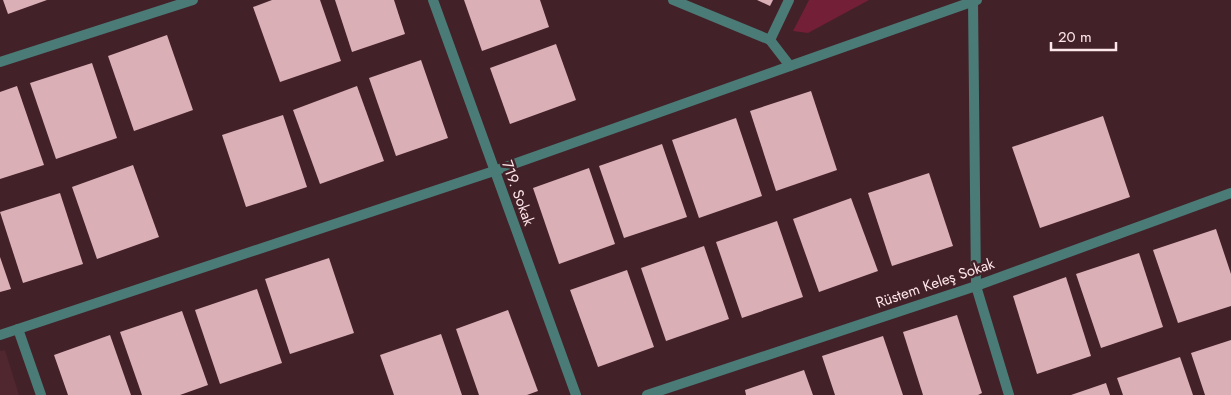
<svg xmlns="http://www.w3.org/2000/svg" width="1231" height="395" font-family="Jost,sans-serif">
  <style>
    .built { fill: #50262f }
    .green { fill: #721f37 }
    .building { fill: #dbafb6 }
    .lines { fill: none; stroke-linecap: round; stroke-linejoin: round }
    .minor { stroke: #4a7b76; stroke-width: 10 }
    .labels { text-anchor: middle; stroke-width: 5; stroke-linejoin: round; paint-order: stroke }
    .street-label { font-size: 15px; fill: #fee7ea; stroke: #432128 }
  </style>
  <rect width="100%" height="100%" fill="#432128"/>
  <path class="built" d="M5 350 19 395H0V351Z"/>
  <path class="green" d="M809 0H869L808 33 793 31Z"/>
  <g class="building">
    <path d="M3 0H47L8 14Z"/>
    <path d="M272 0H320L341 61 280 82 253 7Z"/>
    <path d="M335 0H394L405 34 352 52Z"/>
    <path d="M464 0H540L549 27 482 51Z"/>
    <path d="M757 0H773L770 6Z"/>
    <path d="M167 35 193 110 134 131 108 56Z"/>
    <path d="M556 44 576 100 510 124 490 68Z"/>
    <path d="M421 60 448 138 396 156 369 78Z"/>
    <path d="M92 63 117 138 56 159 30 83Z"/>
    <path d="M17 86 44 165 0 179V92Z"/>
    <path d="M357 86 384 161 320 184 293 110Z"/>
    <path d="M811 91 837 170 776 191 750 111Z"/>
    <path d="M283 115 307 187 246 207 222 135Z"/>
    <path d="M1103 116 1130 197 1040 228 1012 147Z"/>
    <path d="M736 118 762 196 699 218 672 140Z"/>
    <path d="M662 144 687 217 624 238 599 166Z"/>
    <path d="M133 165 159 237 97 259 72 187Z"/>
    <path d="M589 168 615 244 559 264 533 188Z"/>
    <path d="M929 173 953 246 892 266 868 193Z"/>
    <path d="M60 193 83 264 23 283 0 212Z"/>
    <path d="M851 198 878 271 819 292 793 219Z"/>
    <path d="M777 221 803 297 742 318 716 242Z"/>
    <path d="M1216 229 1231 274V306L1178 323 1153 250Z"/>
    <path d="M704 246 729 319 666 341 641 268Z"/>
    <path d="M1139 253 1163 327 1101 348 1076 274Z"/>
    <path d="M0 257 11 289 0 292Z"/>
    <path d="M329 258 354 333 290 354 265 279Z"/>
    <path d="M627 270 654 347 598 367 570 290Z"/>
    <path d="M1066 277 1091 356 1037 374 1013 296Z"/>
    <path d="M257 289 282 363 220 384 195 310Z"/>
    <path d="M508 310 538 391 527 395H479L456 329Z"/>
    <path d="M182 311 208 385 180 395H142L120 332Z"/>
    <path d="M957 315 982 393 978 395H923L903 332Z"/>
    <path d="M441 334 462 395H394L380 355Z"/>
    <path d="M110 335 131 395H68L54 355Z"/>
    <path d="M883 336 903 395H835L822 356Z"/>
    <path d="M1231 340V395H1205L1191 353Z"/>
    <path d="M1180 357 1193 395H1123L1117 378Z"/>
    <path d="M804 370 813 395H746L745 390Z"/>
    <path d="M1106 383 1110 395H1071Z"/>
  </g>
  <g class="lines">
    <g class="minor">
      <path d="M433 0 576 395"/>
      <path d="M673 0 770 40 790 66 977 0"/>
      <path d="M973 0 976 286 1009 395"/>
      <path d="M770 40 789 0"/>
      <path d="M0 62 193 0"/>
      <path d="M18 329 41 395"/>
      <path d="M0 335 494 171 790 66"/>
      <path d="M647 395 976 286 1231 193"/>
    </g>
  </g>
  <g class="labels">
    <g class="street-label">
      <text transform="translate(518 193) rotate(70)" y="5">719. Sokak</text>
      <text transform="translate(935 283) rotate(-19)" y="5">Rüstem Keleş Sokak</text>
    </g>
  </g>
  <path d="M1051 42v8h65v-8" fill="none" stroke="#fee7ea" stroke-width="2.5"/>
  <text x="1058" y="42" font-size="15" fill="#fee7ea" stroke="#432128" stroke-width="4" paint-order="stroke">20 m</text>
</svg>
